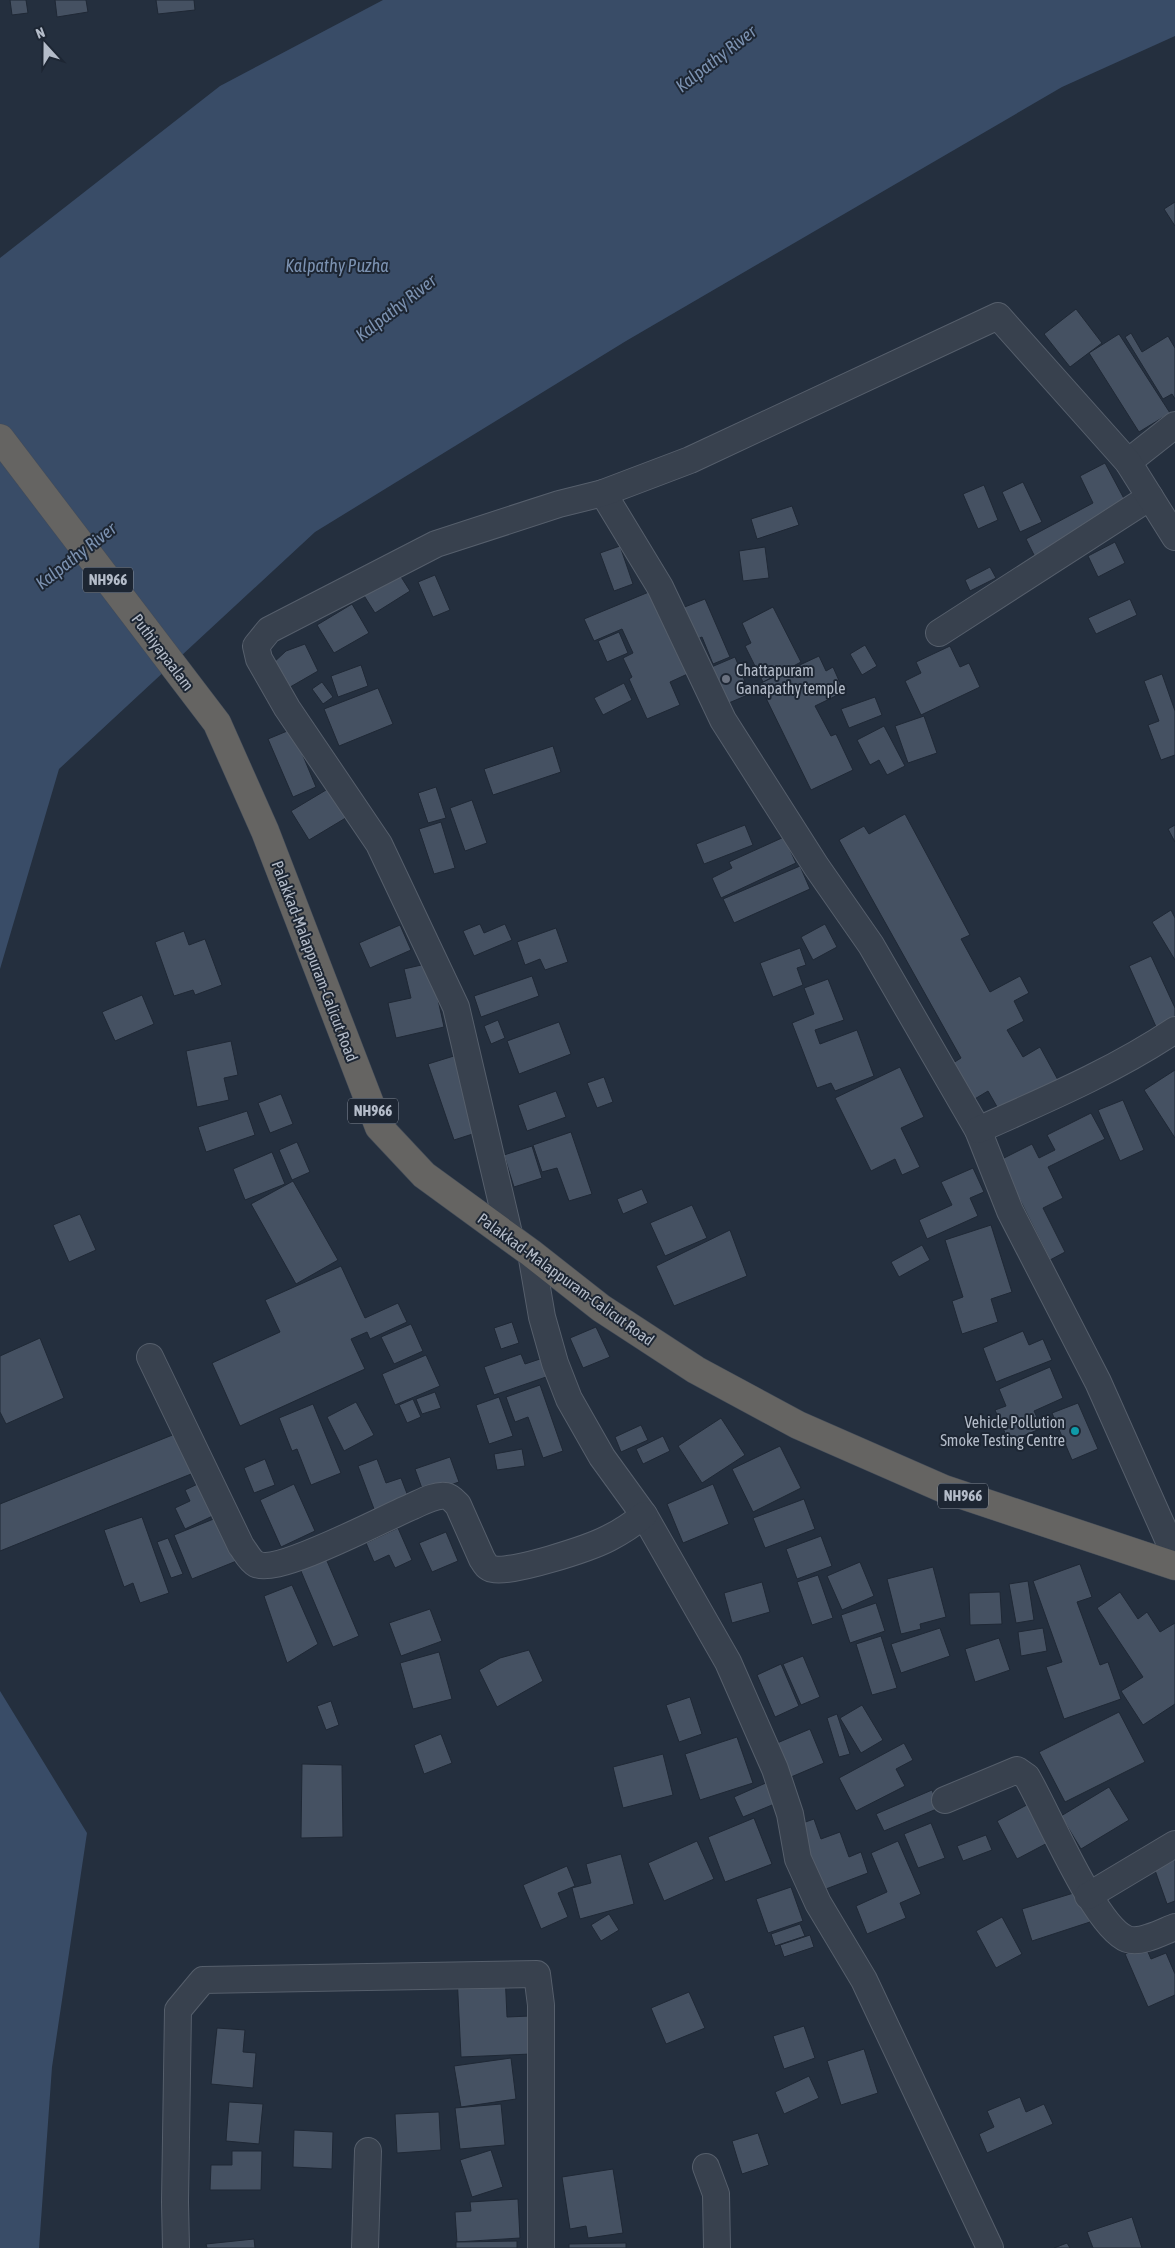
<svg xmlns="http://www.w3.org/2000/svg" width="1175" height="2248" font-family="'Asap Condensed',sans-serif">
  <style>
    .water { fill: #394c67 }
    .building { fill: #455162; stroke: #1f2835 }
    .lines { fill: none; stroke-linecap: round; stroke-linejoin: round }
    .minor-casing { stroke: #565f6c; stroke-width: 28 }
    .trunk-casing { stroke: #434c59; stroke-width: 29 }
    .minor { stroke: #38414e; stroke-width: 26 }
    .trunk { stroke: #656462; stroke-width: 28 }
    .worship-dot { fill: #6b7280; stroke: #1d2633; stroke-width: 2 }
    .culture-dot { fill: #0f9aa8; stroke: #1d2633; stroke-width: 2 }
    .labels { text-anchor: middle; stroke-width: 4; stroke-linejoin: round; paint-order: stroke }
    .shield { fill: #1d2633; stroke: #878f9c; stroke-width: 1 }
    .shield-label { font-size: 15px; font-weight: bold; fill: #b4bcc9 }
    .street-label { font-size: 16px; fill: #b4bcc9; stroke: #1d2633 }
    .poi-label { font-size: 16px; fill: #b4bcc9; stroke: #1d2633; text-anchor: start }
    .water-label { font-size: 18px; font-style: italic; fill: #7c92b1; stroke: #1d2633 }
  </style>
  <rect width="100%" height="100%" fill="#242f3e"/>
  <g class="water">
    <path d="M383 0H1175V36L1062 87 626 341 315 532 59 769 0 969V258L220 86Z"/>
    <path d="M0 1691 87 1833 52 2067 39 2248H0Z"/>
  </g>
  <g class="building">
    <path d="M10 0H26L28 13 12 15Z"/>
    <path d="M55 0H86L88 12 57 17Z"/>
    <path d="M156 0H194L195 10 158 14Z"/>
    <path d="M1175 202V226L1164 209Z"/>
    <path d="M1076 309 1102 343 1070 367 1044 334Z"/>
    <path d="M1131 333 1142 352 1168 336 1175 348V399L1172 394 1163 399 1125 337Z"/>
    <path d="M1119 334 1170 413 1139 432 1089 353Z"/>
    <path d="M1105 463 1129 508 1035 557 1026 539 1093 503 1080 476Z"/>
    <path d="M1023 482 1042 522 1020 532 1002 492Z"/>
    <path d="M984 485 998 520 978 529 963 494Z"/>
    <path d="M792 506 799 525 757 539 751 519Z"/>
    <path d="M1115 542 1125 563 1098 577 1088 556Z"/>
    <path d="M620 546 633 584 614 591 600 553Z"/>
    <path d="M765 547 769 578 743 581 739 551Z"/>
    <path d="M990 567 996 578 970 591 965 580Z"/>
    <path d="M398 572 410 591 375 613 363 594Z"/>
    <path d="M435 575 450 610 433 617 418 582Z"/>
    <path d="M656 589 692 672 670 682 680 705 647 719 629 679 632 677 623 658 633 653 622 629 594 641 584 619Z"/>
    <path d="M705 599 730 657 713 664 702 637 691 642 677 610Z"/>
    <path d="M1130 599 1137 615 1096 634 1088 618Z"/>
    <path d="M352 604 369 633 334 653 317 625Z"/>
    <path d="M773 607 801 662 763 682 745 646 751 643 742 623Z"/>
    <path d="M619 632 628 653 607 662 598 641Z"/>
    <path d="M305 644 318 671 285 690 272 664 286 651Z"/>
    <path d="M865 645 877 666 862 675 850 654Z"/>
    <path d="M950 646 960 667 969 663 980 687 921 715 905 681 921 673 916 662Z"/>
    <path d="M819 656 826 671 833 667 844 692 815 706 831 736 836 734 853 770 811 790 759 684Z"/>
    <path d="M735 657 750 694 724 705 709 668Z"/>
    <path d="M361 665 368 686 338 697 331 676Z"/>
    <path d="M1162 674 1175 711V755L1161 760 1148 725 1159 721 1144 681Z"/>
    <path d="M322 682 333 697 323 704 312 689Z"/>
    <path d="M624 683 632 700 603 715 594 698Z"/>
    <path d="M378 688 393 724 339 746 324 709Z"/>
    <path d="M875 697 882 715 849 728 841 709Z"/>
    <path d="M924 716 937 753 908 763 895 726Z"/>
    <path d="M884 726 905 766 887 775 879 760 870 765 857 740Z"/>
    <path d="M292 729 316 787 293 797 268 739Z"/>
    <path d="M553 746 561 772 493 795 484 769Z"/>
    <path d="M331 787 349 816 309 840 291 811Z"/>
    <path d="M436 787 446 818 428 823 418 793Z"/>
    <path d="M472 800 487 843 465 851 450 808Z"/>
    <path d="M905 814 970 935 961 939 990 992 1020 976 1029 993 1014 1001 1024 1021 1007 1030 1023 1057 1040 1047 1058 1080 1000 1112 988 1091 973 1100 953 1063 961 1058 839 840 864 826 869 834Z"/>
    <path d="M441 822 455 868 434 874 419 829Z"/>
    <path d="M745 825 753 845 704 864 696 844Z"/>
    <path d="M1175 825V842L1168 829Z"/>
    <path d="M784 837 796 863 721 898 712 878 732 868 729 862Z"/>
    <path d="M800 866 810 889 734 923 723 899Z"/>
    <path d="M1171 910 1175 918V960L1152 922Z"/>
    <path d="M480 924 484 933 505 924 512 940 474 956 463 931Z"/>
    <path d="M825 924 837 947 813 960 801 937Z"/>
    <path d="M400 925 411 950 370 968 359 943Z"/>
    <path d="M556 928 568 962 545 970 540 959 525 965 517 942Z"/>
    <path d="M184 931 189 945 205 939 222 985 195 995 193 990 174 996 155 942Z"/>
    <path d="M800 948 806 965 797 968 803 985 773 997 760 963Z"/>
    <path d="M1151 956 1175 1008V1021L1157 1029 1129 966Z"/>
    <path d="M430 963 444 1027 396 1038 388 1003 411 998 404 969Z"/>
    <path d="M532 976 539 996 481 1017 474 996Z"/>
    <path d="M828 979 844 1020 815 1030 820 1044 857 1030 874 1076 835 1091 831 1083 817 1088 792 1023 814 1014 804 988Z"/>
    <path d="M142 995 154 1024 115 1041 102 1012Z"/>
    <path d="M498 1020 505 1038 491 1044 484 1026Z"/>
    <path d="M559 1022 571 1054 519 1074 507 1041Z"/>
    <path d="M231 1041 238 1075 224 1078 229 1100 197 1107 186 1051Z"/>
    <path d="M457 1055 482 1131 454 1140 428 1064Z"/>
    <path d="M900 1067 924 1117 901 1128 920 1167 902 1175 895 1159 871 1171 835 1098Z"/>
    <path d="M1175 1070V1138L1144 1090Z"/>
    <path d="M604 1077 613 1102 597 1108 587 1083Z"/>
    <path d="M556 1091 566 1117 527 1131 518 1105Z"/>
    <path d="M281 1094 293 1124 270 1133 258 1103Z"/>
    <path d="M1123 1100 1144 1150 1120 1161 1098 1110Z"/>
    <path d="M247 1111 255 1135 206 1152 198 1127Z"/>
    <path d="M1091 1113 1105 1139 1048 1167 1063 1198 1043 1208 1065 1252 1050 1260 1000 1160 1032 1144 1039 1158 1055 1150 1047 1135Z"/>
    <path d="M571 1132 592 1194 569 1201 557 1168 542 1172 533 1145Z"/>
    <path d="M297 1142 310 1172 292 1180 279 1150Z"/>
    <path d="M532 1146 542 1178 514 1187 504 1155Z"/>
    <path d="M272 1152 285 1184 245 1200 233 1169Z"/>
    <path d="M973 1168 984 1192 970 1198 978 1216 927 1239 919 1220 952 1205 941 1182Z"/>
    <path d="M293 1181 338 1260 296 1284 251 1204Z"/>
    <path d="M642 1189 648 1203 623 1214 617 1199Z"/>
    <path d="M692 1205 707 1238 665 1256 650 1223Z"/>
    <path d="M80 1214 96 1250 69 1262 53 1225Z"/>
    <path d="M991 1225 1012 1292 991 1299 998 1322 962 1334 952 1301 963 1297 945 1240Z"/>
    <path d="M730 1230 747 1276 674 1306 656 1266Z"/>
    <path d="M922 1245 930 1260 899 1277 891 1262Z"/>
    <path d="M341 1266 365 1318 398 1303 407 1322 370 1339 367 1332 351 1339 365 1369 240 1426 212 1363 280 1332 265 1300Z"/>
    <path d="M512 1322 519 1343 501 1349 494 1328Z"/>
    <path d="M411 1324 423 1351 394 1364 381 1337Z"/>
    <path d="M596 1327 610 1357 583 1368 570 1338Z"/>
    <path d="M1023 1331 1029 1345 1043 1339 1052 1360 996 1382 983 1348Z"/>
    <path d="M40 1338 64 1398 6 1424 0 1412V1356Z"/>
    <path d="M521 1354 525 1364 543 1358 549 1376 494 1395 484 1367Z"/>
    <path d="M426 1355 440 1386 395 1405 382 1374Z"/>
    <path d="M1050 1367 1063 1398 1034 1411 1042 1428 1009 1442 995 1410 1006 1406 999 1389Z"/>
    <path d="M540 1385 563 1451 543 1458 528 1417 515 1422 506 1397Z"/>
    <path d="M435 1392 441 1408 422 1414 416 1399Z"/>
    <path d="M499 1397 513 1436 489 1444 476 1405Z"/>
    <path d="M413 1399 421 1417 407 1423 399 1405Z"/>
    <path d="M356 1402 374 1435 344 1451 327 1417Z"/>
    <path d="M1078 1403 1098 1449 1072 1460 1052 1413Z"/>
    <path d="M313 1404 341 1473 311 1485 297 1449 292 1451 279 1418Z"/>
    <path d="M721 1418 745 1455 702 1483 678 1446Z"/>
    <path d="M641 1425 648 1440 621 1452 615 1437Z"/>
    <path d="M180 1432 196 1472 0 1551V1504Z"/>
    <path d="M663 1436 670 1451 643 1464 636 1449Z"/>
    <path d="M780 1446 801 1488 753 1512 732 1469Z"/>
    <path d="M522 1449 525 1466 497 1470 494 1454Z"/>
    <path d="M450 1457 459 1482 424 1494 415 1469Z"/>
    <path d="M265 1459 275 1485 254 1493 244 1468Z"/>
    <path d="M377 1459 386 1483 401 1478 411 1504 377 1517 358 1466Z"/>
    <path d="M204 1481 219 1513 185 1529 175 1508 190 1501 185 1490Z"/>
    <path d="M294 1484 315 1531 281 1547 260 1500Z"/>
    <path d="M713 1484 729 1524 683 1543 667 1504Z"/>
    <path d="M804 1499 815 1529 765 1548 753 1518Z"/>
    <path d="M221 1516 239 1560 192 1579 174 1535Z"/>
    <path d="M142 1517 169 1593 140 1603 133 1583 124 1587 104 1530Z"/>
    <path d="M398 1528 412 1560 395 1568 389 1555 374 1562 366 1543Z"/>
    <path d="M446 1532 458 1561 432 1572 419 1543Z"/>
    <path d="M821 1536 832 1566 797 1579 786 1549Z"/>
    <path d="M168 1538 183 1574 171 1578 157 1542Z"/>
    <path d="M324 1554 359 1636 333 1647 298 1564Z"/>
    <path d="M860 1562 874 1596 842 1610 827 1576Z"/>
    <path d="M1080 1564 1092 1597 1077 1602 1100 1665 1108 1662 1121 1699 1064 1719 1046 1667 1062 1662 1033 1581Z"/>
    <path d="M933 1567 946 1617 920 1624 921 1629 901 1634 887 1579Z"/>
    <path d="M818 1575 833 1618 812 1625 797 1582Z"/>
    <path d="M1028 1581 1034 1620 1016 1623 1009 1584Z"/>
    <path d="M762 1582 770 1612 732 1623 724 1593Z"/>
    <path d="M292 1585 318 1644 287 1663 264 1596Z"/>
    <path d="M1000 1592 1002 1624 970 1625 969 1593Z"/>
    <path d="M1120 1592 1138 1619 1147 1612 1160 1632 1175 1623V1704L1143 1725 1121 1691 1143 1677 1097 1608Z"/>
    <path d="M876 1603 885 1631 850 1643 841 1615Z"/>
    <path d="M430 1609 442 1641 401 1656 389 1623Z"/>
    <path d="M940 1628 950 1656 901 1673 891 1644Z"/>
    <path d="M1043 1628 1047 1651 1021 1656 1018 1632Z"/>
    <path d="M881 1636 897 1688 872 1695 856 1644Z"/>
    <path d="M999 1638 1010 1670 975 1682 965 1649Z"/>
    <path d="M529 1650 543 1681 497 1707 479 1670 500 1658Z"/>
    <path d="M439 1652 452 1699 413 1709 400 1663Z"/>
    <path d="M803 1656 820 1697 801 1705 783 1664Z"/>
    <path d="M781 1664 799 1706 775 1717 757 1675Z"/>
    <path d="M690 1697 702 1734 679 1742 666 1705Z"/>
    <path d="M331 1701 339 1725 326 1730 317 1706Z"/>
    <path d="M862 1705 883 1740 861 1753 840 1718Z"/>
    <path d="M1119 1712 1145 1762 1065 1802 1039 1752Z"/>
    <path d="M837 1714 850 1754 839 1757 827 1718Z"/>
    <path d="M810 1729 824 1763 784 1780 770 1746Z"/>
    <path d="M441 1734 452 1763 424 1774 414 1745Z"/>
    <path d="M737 1737 753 1783 700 1800 685 1754Z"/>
    <path d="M904 1743 913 1760 896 1769 905 1786 856 1811 839 1778Z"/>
    <path d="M663 1754 673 1795 623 1808 613 1767Z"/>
    <path d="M302 1764 342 1765 343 1837 301 1838Z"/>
    <path d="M768 1782 777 1803 743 1817 734 1797Z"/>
    <path d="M1109 1787 1129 1820 1081 1849 1061 1816Z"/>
    <path d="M932 1790 939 1808 884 1831 876 1814Z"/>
    <path d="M1034 1801 1055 1839 1017 1859 997 1821Z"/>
    <path d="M754 1818 772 1864 725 1882 708 1837Z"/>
    <path d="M814 1819 821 1839 840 1832 849 1857 861 1852 868 1873 818 1892 794 1826Z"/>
    <path d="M931 1823 945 1858 918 1868 904 1834Z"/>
    <path d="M986 1835 992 1850 963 1861 957 1846Z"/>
    <path d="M697 1841 714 1879 664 1901 648 1863Z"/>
    <path d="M898 1841 921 1894 900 1903 906 1918 867 1934 856 1906 887 1892 871 1853Z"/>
    <path d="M1175 1847V1901L1167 1904 1150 1856Z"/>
    <path d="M621 1854 634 1904 580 1919 572 1888 591 1883 586 1864Z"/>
    <path d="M567 1866 575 1886 558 1893 568 1917 541 1929 523 1885Z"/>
    <path d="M791 1887 803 1921 768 1933 756 1899Z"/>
    <path d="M1080 1891 1090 1922 1032 1941 1022 1909Z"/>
    <path d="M609 1914 619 1930 601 1941 591 1925Z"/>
    <path d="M1002 1917 1022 1954 996 1968 976 1931Z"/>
    <path d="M800 1924 805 1936 775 1946 771 1934Z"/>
    <path d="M810 1935 814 1947 784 1957 780 1945Z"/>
    <path d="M1145 1945 1151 1959 1166 1953 1175 1974V1995L1148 2007 1125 1954Z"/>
    <path d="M505 1973 507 2017 530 2016 531 2054 461 2057 457 1975Z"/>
    <path d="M689 1992 705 2028 666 2044 651 2008Z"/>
    <path d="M804 2026 815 2058 784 2069 773 2036Z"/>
    <path d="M217 2028 245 2030 243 2052 256 2053 253 2088 211 2084Z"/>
    <path d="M864 2049 878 2093 841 2105 827 2061Z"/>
    <path d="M511 2058 516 2099 461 2107 454 2066Z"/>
    <path d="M809 2076 819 2098 784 2114 775 2092Z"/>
    <path d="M1020 2097 1026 2112 1044 2104 1053 2124 987 2153 979 2134 994 2127 987 2111Z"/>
    <path d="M229 2102 263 2104 259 2144 226 2141Z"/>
    <path d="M501 2104 505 2145 460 2149 455 2108Z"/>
    <path d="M439 2112 441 2150 397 2153 395 2114Z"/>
    <path d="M294 2130 333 2132 332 2169 293 2167Z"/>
    <path d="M758 2133 769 2165 742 2174 732 2141Z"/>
    <path d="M491 2150 503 2187 472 2197 460 2160Z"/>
    <path d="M232 2151H262L261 2190H210L211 2165H232Z"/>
    <path d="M613 2169 623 2233 588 2238 586 2226 570 2229 562 2177Z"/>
    <path d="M518 2199 520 2238 457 2242 455 2212 471 2211 470 2202Z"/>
    <path d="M1132 2217 1142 2248H1093L1087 2232Z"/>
    <path d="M254 2239 255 2248H207L206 2244Z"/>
    <path d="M517 2241V2248H456V2242Z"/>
    <path d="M626 2243V2248H569V2244Z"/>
    <path d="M1067 2243 1070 2248H1054Z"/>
  </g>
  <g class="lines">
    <g class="minor-casing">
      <g id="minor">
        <path d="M1128 462 1175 425"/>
        <path d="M603 493 660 587 723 720 816 866 871 945 978 1130 1010 1211 1098 1382 1175 1555"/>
        <path d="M939 633 1150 497"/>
        <path d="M978 1130C1045 1100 1114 1071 1175 1030"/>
        <path d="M510 1238 456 1007 379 844 287 708 259 659 256 646 269 630 436 544 559 504 603 493 690 460 998 316 1128 462 1175 537"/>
        <path d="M531 1253 542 1317 555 1363 569 1399 602 1457 644 1515 728 1662 775 1769 790 1814 798 1859 818 1903 864 1980 990 2248"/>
        <path d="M150 1357 241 1546C245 1551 250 1561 256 1564 279 1575 386 1517 413 1506 422 1502 436 1494 446 1496 451 1497 454 1501 458 1505L482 1559C485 1564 487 1568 493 1569 511 1574 590 1548 609 1538 621 1532 633 1524 644 1515"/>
        <path d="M945 1800 1017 1770 1027 1777C1047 1811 1095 1927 1127 1939 1141 1944 1162 1932 1175 1927"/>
        <path d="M1088 1896 1175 1844"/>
        <path d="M706 2167 716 2194 717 2248"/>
        <path d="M176 2248 175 2202 178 2010 203 1980 537 1974 541 2005V2248"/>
        <path d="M365 2248 368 2151"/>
      </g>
    </g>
    <g class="trunk-casing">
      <path id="trunk" d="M0 438 217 723 265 831 379 1127 424 1175 531 1253 601 1308 696 1370 759 1404 798 1425 944 1489 1175 1566"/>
    </g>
    <use href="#minor" class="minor"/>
    <use href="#trunk" class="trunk"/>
  </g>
  <circle class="worship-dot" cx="726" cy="679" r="5"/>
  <circle class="culture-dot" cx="1075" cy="1431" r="5"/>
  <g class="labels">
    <g class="shield">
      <rect x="83" y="567.5" width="50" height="25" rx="4"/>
      <rect x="348" y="1098.5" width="50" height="25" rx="4"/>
      <rect x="938" y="1483.5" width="50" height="25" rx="4"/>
    </g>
    <g class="shield-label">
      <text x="108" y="585">NH966</text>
      <text x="373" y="1116">NH966</text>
      <text x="963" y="1501">NH966</text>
    </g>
    <g class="street-label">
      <text transform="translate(163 652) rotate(53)" y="6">Puthiyapaalam</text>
      <text transform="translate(315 961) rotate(69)" y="6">Palakkad-Malappuram-Calicut Road</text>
      <text transform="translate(566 1279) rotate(36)" y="6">Palakkad-Malappuram-Calicut Road</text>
    </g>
    <g class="poi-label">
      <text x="736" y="676">Chattapuram<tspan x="736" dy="18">Ganapathy temple</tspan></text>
      <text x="1065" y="1428" text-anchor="end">Vehicle Pollution<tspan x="1065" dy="18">Smoke Testing Centre</tspan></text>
    </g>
    <g class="water-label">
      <text transform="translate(716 59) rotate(-38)" y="6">Kalpathy River</text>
      <text x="337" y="272">Kalpathy Puzha</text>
      <text transform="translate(396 308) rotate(-38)" y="6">Kalpathy River</text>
      <text transform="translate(76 556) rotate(-38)" y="6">Kalpathy River</text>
    </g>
  </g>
  <g transform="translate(45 45) rotate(339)" stroke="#1d2633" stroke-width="4" paint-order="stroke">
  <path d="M0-4L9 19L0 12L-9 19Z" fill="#b4bcc9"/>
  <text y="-8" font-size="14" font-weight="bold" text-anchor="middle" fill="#b4bcc9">N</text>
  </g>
</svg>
